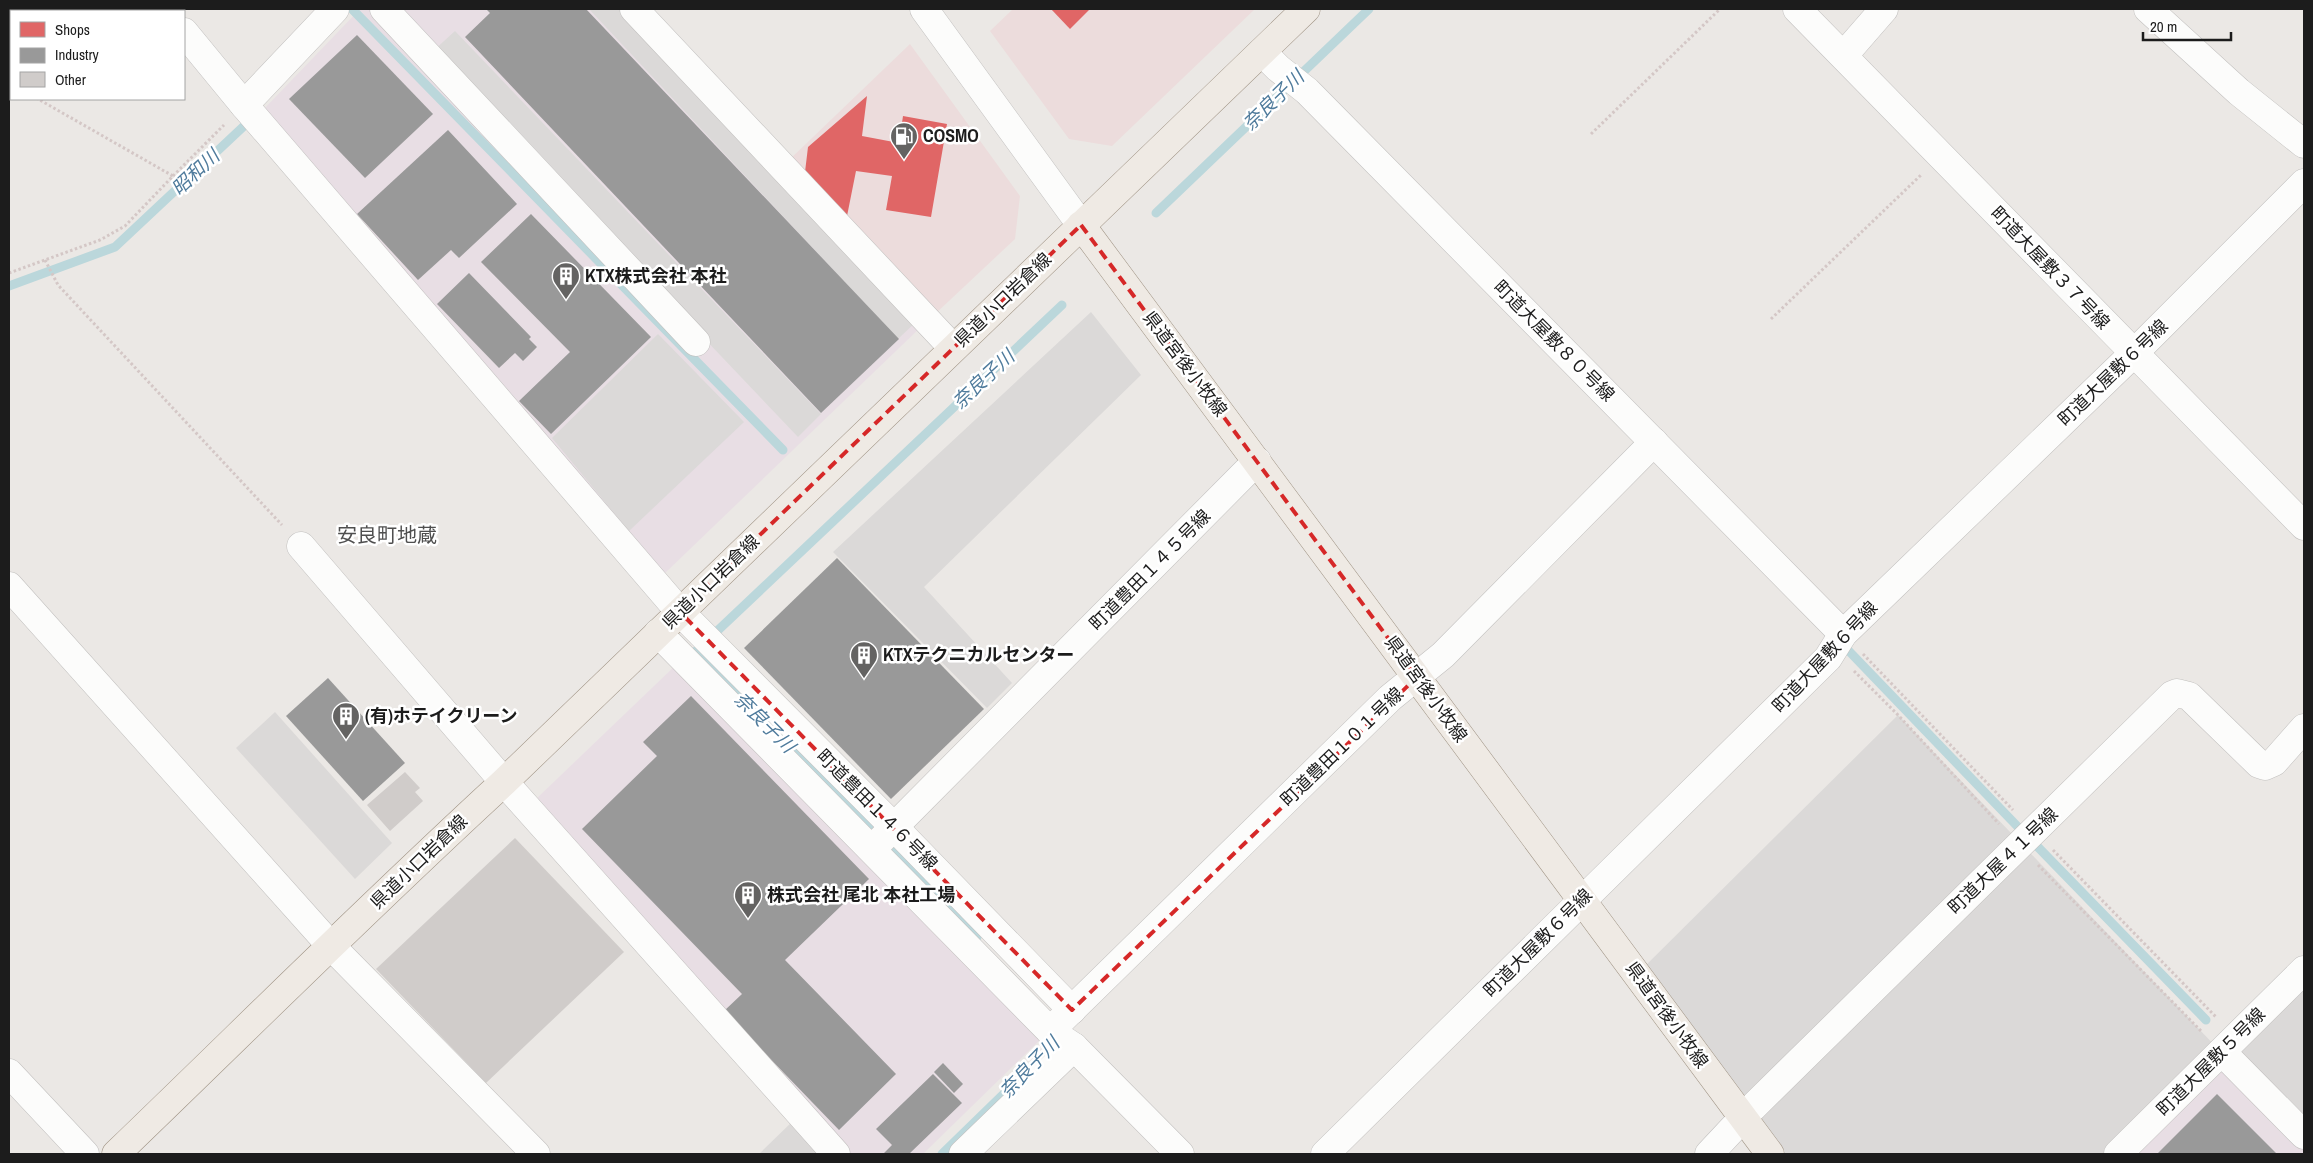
<svg xmlns="http://www.w3.org/2000/svg" width="2313" height="1163" font-family="'Archivo Narrow','Noto Sans JP',sans-serif">
  <style>
    .commercial { fill: #ecdcdc }
    .industrial { fill: #e8dee4 }
    .parking { fill: #dbd9d8 }
    .shops { fill: #e06666 }
    .industry { fill: #999 }
    .lines { fill: none; stroke-linecap: round; stroke-linejoin: round }
    .stream { stroke: #bbd7db; stroke-width: 9 }
    .building { fill: #d0ccca }
    .minor-casing { stroke: #c2c0bf; stroke-width: 29 }
    .major-casing { stroke: #9f9384; stroke-width: 29 }
    .path { stroke: #d4c7c6; stroke-width: 3; stroke-dasharray: 2.5 2.5; stroke-linecap: butt }
    .minor { stroke: #fcfcfb; stroke-width: 28 }
    .major { stroke: #efeae4; stroke-width: 28 }
    .marked { fill: none; stroke: #d62828; stroke-width: 4; stroke-dasharray: 10 6; stroke-linejoin: round }
    .labels { text-anchor: middle; stroke-width: 5; stroke-linejoin: round; paint-order: stroke }
    .poi-label { font-size: 18px; font-weight: bold; fill: #1c1c1c; stroke: #fff; text-anchor: start }
    .street-label { font-size: 18px; fill: #1c1c1c; stroke: #fff }
    .water-label { font-size: 19px; font-style: italic; fill: #4f7b9c; stroke: #fff }
    .quarter-label { font-size: 20px; fill: #4f4f4f; stroke: #fff }
  </style>
  <rect width="100%" height="100%" fill="#ebe8e5"/>
  <g class="commercial">
    <path d="M1013 9H1255L1112 146 1069 139 990 31Z"/>
    <path d="M910 44 1020 196 1015 239 934 315 787 162Z"/>
  </g>
  <g class="industrial">
    <path d="M360 9H621L923 325 663 575 264 109Z"/>
    <path d="M677 664 1045 1035 923 1154H847L534 801Z"/>
    <path d="M2222 1052 2304 1135V1154H2118Z"/>
  </g>
  <g class="parking">
    <path d="M589 9H619L918 320 898 339Z"/>
    <path d="M455 31 821 414 798 437 432 52Z"/>
    <path d="M1091 312 1141 375 924 587 1012 683 987 708 833 552Z"/>
    <path d="M658 334 744 422 629 531 552 438Z"/>
    <path d="M275 712 392 843 355 879 236 748Z"/>
    <path d="M1898 715 2221 1052 2304 970V1135L2222 1052 2118 1154H1770L1637 974Z"/>
    <path d="M796 1118 828 1154H759Z"/>
  </g>
  <g class="shops">
    <path d="M1051 9H1090L1070 29Z"/>
    <path d="M867 96 862 136 899 143 903 116 947 124 931 217 886 210 892 176 856 171 847 216 805 172 808 147Z"/>
  </g>
  <g class="industry">
    <path d="M486 9H586L899 339 821 413 465 37 490 13Z"/>
    <path d="M357 35 433 114 365 178 289 99Z"/>
    <path d="M448 130 517 204 459 258 451 250 418 280 357 214Z"/>
    <path d="M531 214 651 337 551 434 519 401 570 352 481 262Z"/>
    <path d="M469 273 531 337 529 339 537 347 523 361 515 353 499 368 437 304Z"/>
    <path d="M837 558 984 709 891 799 744 648Z"/>
    <path d="M328 678 405 763 363 801 286 716Z"/>
    <path d="M691 696 869 879 785 960 896 1074 839 1130 724 1011 742 994 582 829 657 756 643 742Z"/>
    <path d="M943 1063 963 1084 954 1093 934 1072Z"/>
    <path d="M933 1074 962 1103 909 1154H883L892 1145 876 1129Z"/>
    <path d="M2217 1094 2277 1154H2157Z"/>
  </g>
  <g class="lines">
    <g class="stream">
      <path d="M352 9 783 450"/>
      <path d="M1156 213 1369 9"/>
      <path d="M9 286 115 247 244 126 251 117"/>
      <path d="M1846 648 2018 827"/>
      <path d="M2032 841 2206 1020"/>
      <path d="M977 937 696 651 1062 305"/>
      <path d="M942 1154 1058 1041"/>
    </g>
  </g>
  <g class="building">
    <path d="M405 772 420 788 415 792 423 801 390 831 367 805Z"/>
    <path d="M515 838 624 952 486 1083 376 969Z"/>
  </g>
  <g class="lines">
    <g class="minor-casing">
      <g id="minor">
        <path d="M164 9 166 11"/>
        <path d="M384 9 696 342"/>
        <path d="M634 9 953 348"/>
        <path d="M924 9 1081 225"/>
        <path d="M1797 9 2304 526"/>
        <path d="M2148 9 2239 92 2304 144"/>
        <path d="M42 11 44 9"/>
        <path d="M184 32 244 105 680 612 894 827 1072 1010"/>
        <path d="M9 45 11 43"/>
        <path d="M1262 52 1278 68 1307 91 1843 634"/>
        <path d="M1844 55 1884 9"/>
        <path d="M244 105 335 9"/>
        <path d="M301 546 504 782 836 1154"/>
        <path d="M9 586 332 947 536 1154"/>
        <path d="M658 633 1050 1031 1074 1047 1180 1154"/>
        <path d="M881 840 1257 461"/>
        <path d="M1050 1031 1390 698 1443 655 1654 442"/>
        <path d="M2222 1052 2304 1135"/>
        <path d="M9 1073 85 1154"/>
        <path d="M963 1154 1074 1047"/>
        <path d="M1325 1154 1828 658 1843 634 2134 353 2304 183"/>
        <path d="M1709 1154 1753 1107 2172 695 2177 693 2189 696 2259 764 2265 766 2274 762 2304 728"/>
        <path d="M2118 1154 2304 970"/>
      </g>
    </g>
    <g class="major-casing">
      <g id="major">
        <path d="M1081 225 1770 1154"/>
        <path d="M116 1154C245 1030 372 903 504 782L1306 9"/>
      </g>
    </g>
    <g class="path">
      <path d="M9 82 11 83"/>
      <path d="M1591 134 1720 9"/>
      <path d="M173 176 224 125"/>
      <path d="M45 260 58 285 282 525"/>
      <path d="M9 273 100 240 125 226 173 176 38 99"/>
      <path d="M1771 319 1921 175"/>
      <path d="M1863 654 2013 810"/>
      <path d="M1854 671 1898 715 1999 824"/>
      <path d="M2053 850 2216 1017"/>
      <path d="M2038 865 2202 1032"/>
    </g>
    <use href="#minor" class="minor"/>
    <use href="#major" class="major"/>
  </g>
  <path class="marked" d="M1081 225 1417 677 1072 1010 680 612Z"/>
  <defs>
    <g id="fuel-pin" transform="scale(1.4375)"><path d="M0 17L-7.5 6A9.5 9.5 0 1 1 7.5 6Z" fill="#646362" stroke="#fff"/><path d="M-5.5-6h7V0h2V4h1.3V-2.5L3-4.5l.8-.8L6-3V5H2.5V1h-1V6h-7ZM-4.2-4.7v3.2H.2V-4.7Z" fill="#fff"/></g>
    <g id="building-pin" transform="scale(1.4375)"><path d="M0 17L-7.5 6A9.5 9.5 0 1 1 7.5 6Z" fill="#646362" stroke="#fff"/><path d="M-4-6H4V6H1V3H-1V6H-4ZM-2.5-4.3h1.7v1.8h-1.7ZM.8-4.3h1.7v1.8H.8ZM-2.5-1h1.7V.8h-1.7ZM.8-1h1.7V.8H.8Z" fill="#fff"/></g>
  </defs>
  <g fill-rule="evenodd">
    <use href="#fuel-pin" x="904" y="136"/>
    <use href="#building-pin" x="566" y="276"/>
    <use href="#building-pin" x="864" y="655"/>
    <use href="#building-pin" x="346" y="716"/>
    <use href="#building-pin" x="748" y="895"/>
  </g>
  <g class="labels">
    <g class="poi-label">
      <text x="923" y="142">COSMO</text>
      <text x="585" y="282">KTX株式会社 本社</text>
      <text x="883" y="661">KTXテクニカルセンター</text>
      <text x="365" y="722">(有)ホテイクリーン</text>
      <text x="767" y="901">株式会社 尾北 本社工場</text>
    </g>
    <g class="street-label">
      <text transform="translate(2050 268) rotate(46)" y="6">町道大屋敷３７号線</text>
      <text transform="translate(1003 300) rotate(-44)" y="6">県道小口岩倉線</text>
      <text transform="translate(1554 341) rotate(45)" y="6">町道大屋敷８０号線</text>
      <text transform="translate(1185 364) rotate(53)" y="6">県道宮後小牧線</text>
      <text transform="translate(2113 373) rotate(-44)" y="6">町道大屋敷６号線</text>
      <text transform="translate(1150 570) rotate(-45)" y="6">町道豊田１４５号線</text>
      <text transform="translate(711 582) rotate(-44)" y="6">県道小口岩倉線</text>
      <text transform="translate(1825 657) rotate(-47)" y="6">町道大屋敷６号線</text>
      <text transform="translate(1426 689) rotate(54)" y="6">県道宮後小牧線</text>
      <text transform="translate(1342 747) rotate(-44)" y="6">町道豊田１０１号線</text>
      <text transform="translate(877 810) rotate(45)" y="6">町道豊田１４６号線</text>
      <text transform="translate(2003 861) rotate(-44)" y="6">町道大屋４１号線</text>
      <text transform="translate(419 862) rotate(-44)" y="6">県道小口岩倉線</text>
      <text transform="translate(1538 943) rotate(-45)" y="6">町道大屋敷６号線</text>
      <text transform="translate(1667 1015) rotate(54)" y="6">県道宮後小牧線</text>
      <text transform="translate(2211 1062) rotate(-45)" y="6">町道大屋敷５号線</text>
    </g>
    <g class="water-label">
      <text transform="translate(1273 100) rotate(-44)" y="7">奈良子川</text>
      <text transform="translate(195 172) rotate(-43)" y="7">昭和川</text>
      <text transform="translate(983 379) rotate(-43)" y="7">奈良子川</text>
      <text transform="translate(765 722) rotate(45)" y="7">奈良子川</text>
      <text transform="translate(1029 1067) rotate(-46)" y="7">奈良子川</text>
    </g>
    <g class="quarter-label">
      <text x="387" y="542">安良町地蔵</text>
    </g>
  </g>
  <rect width="2313" height="1163" fill="none" stroke="#1c1c1c" stroke-width="20"/>
  <rect x="10" y="10" width="175" height="90" fill="#ffffff" stroke="#a4a4a4"/>
  <rect x="20" y="22" width="25" height="15" fill="#e06666" stroke="#a4a4a4"/>
  <text x="55" y="35" font-size="15" fill="#1c1c1c">Shops</text>
  <rect x="20" y="48" width="25" height="15" fill="#999999" stroke="#a4a4a4"/>
  <text x="55" y="60" font-size="15" fill="#1c1c1c">Industry</text>
  <rect x="20" y="72" width="25" height="15" fill="#d0ccca" stroke="#a4a4a4"/>
  <text x="55" y="85" font-size="15" fill="#1c1c1c">Other</text>
  <path d="M2143 32v8h88v-8" fill="none" stroke="#1c1c1c" stroke-width="2.5"/>
  <text x="2150" y="32" font-size="15" fill="#1c1c1c" stroke="#ffffff" stroke-width="4" paint-order="stroke">20 m</text>
</svg>
